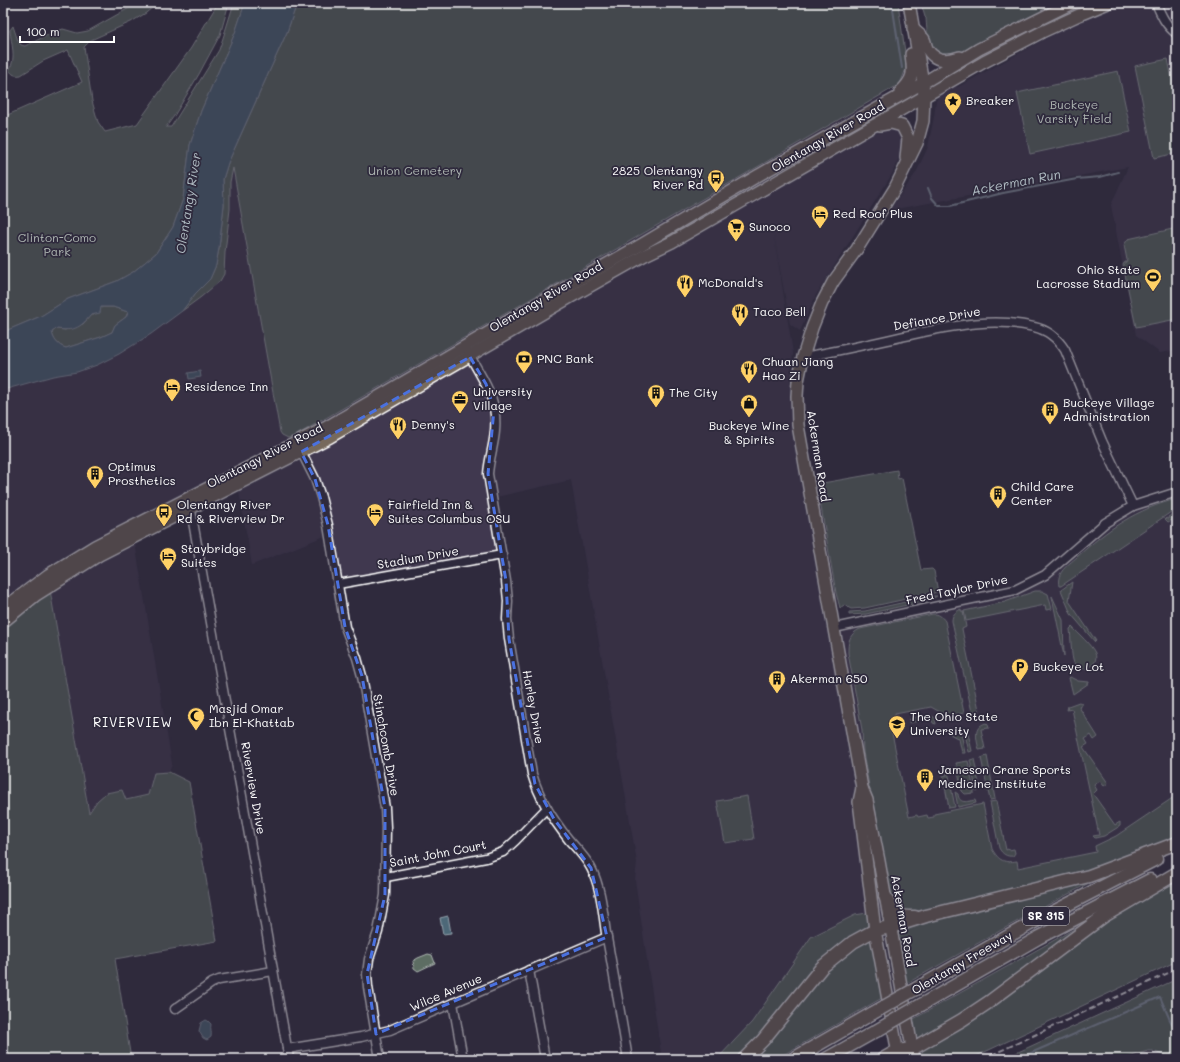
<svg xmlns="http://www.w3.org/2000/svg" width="1180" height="1062" font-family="Mali,sans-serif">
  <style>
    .built { fill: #40394f }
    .green { fill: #5d6d64; stroke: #aeb6b2 }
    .water { fill: #4e6778; stroke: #95a4ae; fill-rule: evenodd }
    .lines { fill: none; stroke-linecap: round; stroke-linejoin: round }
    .stream { stroke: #95a4ae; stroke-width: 2 }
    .minor-casing { stroke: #fff; stroke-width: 11 }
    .major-casing { stroke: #fff; stroke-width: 14 }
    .highway-casing { stroke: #fff; stroke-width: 15 }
    .minor { stroke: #2f2a3d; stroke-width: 8 }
    .major { stroke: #76695c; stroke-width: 11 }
    .highway { stroke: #76695c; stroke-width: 12 }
    .rail { stroke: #fff; stroke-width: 2; stroke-dasharray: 6 3; stroke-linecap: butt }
    .highway-bridge-casing { stroke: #fff; stroke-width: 15; stroke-linecap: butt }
    .highway-bridge { stroke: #76695c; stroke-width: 12 }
    .marked { fill: none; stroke: #4a71e0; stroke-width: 3; stroke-dasharray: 8 5; stroke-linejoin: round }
    .labels { text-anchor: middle; stroke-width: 3.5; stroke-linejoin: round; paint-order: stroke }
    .shield { fill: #2f2a3d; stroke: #c1bfc5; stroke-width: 1 }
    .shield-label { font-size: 11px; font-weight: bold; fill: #fff }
    .poi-label { font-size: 12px; fill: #fff; stroke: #2f2a3d; text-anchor: start }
    .park-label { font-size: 12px; fill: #aeb6b2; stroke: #2f2a3d }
    .street-label { font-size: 12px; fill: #fff; stroke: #2f2a3d }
    .water-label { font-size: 13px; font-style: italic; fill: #afbbc2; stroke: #2f2a3d }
    .neighbourhood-label { font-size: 13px; letter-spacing: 1px; fill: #fff; stroke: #2f2a3d }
  </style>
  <rect width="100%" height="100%" fill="#2f2a3d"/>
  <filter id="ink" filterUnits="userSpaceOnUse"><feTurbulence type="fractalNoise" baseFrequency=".025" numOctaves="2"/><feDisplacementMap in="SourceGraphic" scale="8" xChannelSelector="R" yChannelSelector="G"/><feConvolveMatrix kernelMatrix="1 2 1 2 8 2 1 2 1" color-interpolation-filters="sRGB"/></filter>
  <g filter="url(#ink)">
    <g class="built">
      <path d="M1121 3H1177V350L1160 353 1136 335 1111 205 1128 167 890 210 916 173 928 147 934 117 936 101 940 94 954 86 958 87 1083 18Z"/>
      <path d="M883 94 902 130 903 149 892 174 816 295 800 331 790 324 773 230 793 353 790 384V412L826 625 834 628 1030 583 1133 506 1177 492V818L1060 870 855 915 811 937 752 1022 717 1059H662L635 880 637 862 571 480 492 498 502 555 338 584 327 535 252 565 237 480 133 531 172 764 169 772 154 773 148 795 125 800 97 801 89 814 62 660 50 590 3 626V390L53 376 77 372 97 365 119 354 151 334 201 297 220 281 224 274 225 252 230 209V182L233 167 280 432 291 438Z"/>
    </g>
    <g class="green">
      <path d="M138 3H156L155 5 146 13 131 22 91 40 84 47 92 101 98 122 105 132 137 124 191 48 218 3H229L220 35 199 74 174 116 166 127H171L219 50 223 38 234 3H245L235 33 201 111 190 145 183 199 173 227 156 253 133 272 117 281 68 299 41 316 3 332V117L82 82 68 50 43 61 21 75C15 76 13 75 9 70 17 58 11 44 10 30L13 26 18 41 21 45 25 46 54 32 63 29 77 33 88 31Z"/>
      <path d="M297 3H898L907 66 900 84 295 436 288 438 282 435 280 432 233 168 230 182V209L225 252 224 274 220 281 201 297 182 311 195 294 210 279 216 265 219 248 224 205 223 179 228 163 287 32Z"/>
      <path d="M921 3H1058L1035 14 956 55C952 55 947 55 943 54 927 51 927 31 926 18L925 17Z"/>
      <path d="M1168 59 1174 89 1177 88V153L1154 158 1135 66Z"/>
      <path d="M1118 71 1131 132 1030 154 1017 93Z"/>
      <path d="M1177 228V319L1136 327 1123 265 1124 263 1126 262 1127 260 1124 245 1128 239Z"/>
      <path d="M101 307H113L128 312 126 317 115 325 112 332 101 337 66 348C58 346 53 339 52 332L56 329 65 330 83 324 91 315H94Z"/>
      <path d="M897 470 898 479 902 478 921 570 932 569 934 571 938 592 865 608 851 609 844 605 840 608 836 593 817 484Z"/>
      <path d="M1177 499V508L1061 586H1059C1056 572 1068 565 1077 557 1106 530 1138 508 1177 499Z"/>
      <path d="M1177 511V527L1172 520 1168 522 1165 519 1166 518 1168 519H1169L1168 517Z"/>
      <path d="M1072 582 1069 601 1096 641 1095 642 1071 614 1061 590Z"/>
      <path d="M50 590 62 660 89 813 97 801 106 793 122 790 126 800 148 795 154 773 169 772 189 782 217 941 115 959 131 1059H3V626Z"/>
      <path d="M1035 591H1042L1048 594 1052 609 1046 610 1045 605 966 621 964 611 1005 602Z"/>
      <path d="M932 596H937L930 600 866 614 849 615V612L865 611Z"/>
      <path d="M1052 596 1063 620 1064 656 1052 597Z"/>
      <path d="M961 609V611H963L966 627 962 629 979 710 972 712 952 621C952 615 955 612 961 609Z"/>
      <path d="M933 614C939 614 941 616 945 621L964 713 947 716 931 707 895 714 896 723 891 728 909 817 917 815 918 817 927 815 928 818 934 817V814L983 804 992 849C999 861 1004 863 1017 861L1018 868 1096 852 1095 846 1116 836 1177 795V836L1157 845 1101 867 911 915 897 911 887 887 863 752 862 730 848 653C848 642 849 634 860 629Z"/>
      <path d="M1072 627C1078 633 1092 646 1095 653 1100 666 1081 675 1074 663 1071 657 1071 636 1070 629Z"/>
      <path d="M1070 677 1078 681 1089 682V683L1073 694 1069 678Z"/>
      <path d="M1079 702 1083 704 1079 707 1098 737 1094 740 1091 735 1085 739 1088 744 1083 747 1108 783 1104 786 1100 781 1094 785 1097 790 1093 794 1115 825 1120 822V826L1104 836 1095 838 1093 836 1099 835 1072 709 1067 710 1068 706Z"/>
      <path d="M930 715 937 719 935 720 936 724 933 723 931 718 909 723 910 719 912 718Z"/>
      <path d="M986 723 988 725 989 728 981 729 985 749 979 750C977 740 972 727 986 723Z"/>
      <path d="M959 728H960L965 753H962L959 739 950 734V732L953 729Z"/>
      <path d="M964 729 968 733 972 751 969 752Z"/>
      <path d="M987 756 995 799 990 800 981 758Z"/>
      <path d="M974 759 980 788 977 791 976 790 970 760Z"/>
      <path d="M968 761 974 791V793L965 794 962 791 956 763Z"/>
      <path d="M948 771 955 807 949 808 943 776 947 775 946 772Z"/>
      <path d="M955 792 958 794C959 804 967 802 975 800L976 803 958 807Z"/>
      <path d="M747 796 754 839 725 843 717 801Z"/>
      <path d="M996 801 1006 850 1008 849 1009 850 1014 849 1015 853 1013 856C1007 857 1002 854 999 848L990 802Z"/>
      <path d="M1087 881 1089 883 1005 928 904 985 895 930 897 927Z"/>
      <path d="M1177 882V961L970 1059H921V1055L924 1047 959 1029 999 1000 1073 942 1126 908Z"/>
      <path d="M867 913 868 926 866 930 838 946 826 955 806 979 779 1013 738 1059H717L752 1022 811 937 855 915Z"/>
      <path d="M1083 924 1084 925 979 1004 920 1040H916L910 1021Z"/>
      <path d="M870 939H871L882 998 776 1059H749L821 975 849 950Z"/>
      <path d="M428 954 432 955 435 963 418 971 414 968 413 961 418 958Z"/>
      <path d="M1177 979V1059H1169L1165 1056 1153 1051H1148L1122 1059H1003Z"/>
    </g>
    <g class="water">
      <path d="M245 3H297L287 32 228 163 223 179 224 205 219 248 216 265 210 279 195 294 182 311 151 334 119 354 97 365 77 372 53 376 3 390V332L41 316 68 299 117 281 133 272 156 253 173 227 183 199 190 145 201 111 235 33ZM101 307H113L128 312 126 317 115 325 112 332 101 337 66 348C58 346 53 339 52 332L56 329C74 331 79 329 91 315L100 313Z"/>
      <path d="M200 371 201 377 189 379 188 373Z"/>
      <path d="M448 916 451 933 443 934 440 918Z"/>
      <path d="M206 1020 208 1021 211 1024C210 1029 212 1032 211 1037L207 1040 203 1038 199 1031 201 1023Z"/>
    </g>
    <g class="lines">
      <g class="stream">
        <path d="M892 3 902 68"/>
        <path d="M928 188 932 198 939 206H950L1003 193 1077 179 1100 177 1118 172"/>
        <path d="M1017 1059 1160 997 1170 1020 1177 1033"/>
      </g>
      <g class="minor-casing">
        <g id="minor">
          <path d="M1156 3C1161 15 1166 26 1177 34"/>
          <path d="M468 352C482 380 498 396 495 431 494 445 489 459 488 474L506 581 508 601 507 619 509 639 532 774C539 798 553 820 569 840 577 849 586 858 591 868 601 887 603 913 606 933 614 975 621 1017 628 1059"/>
          <path d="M803 357C840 351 877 342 914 334 953 326 994 317 1034 327 1048 330 1058 339 1065 350L1102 441 1133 506"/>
          <path d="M299 447 315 479 321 497 328 525 345 627 357 658 362 676 385 808 386 827 385 895 378 932 369 959 367 974 368 987 380 1059"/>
          <path d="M190 505 289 1059"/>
          <path d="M338 584 502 555"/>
          <path d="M834 628 1015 590 1045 575 1105 523 1133 506 1177 492"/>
          <path d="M386 877 465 862 486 858 503 852 516 840 547 808"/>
          <path d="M529 970 545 1059"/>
          <path d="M453 1003 463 1059"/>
          <path d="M175 1009 212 983 219 980 273 971"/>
          <path d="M287 1049 361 1037 390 1030 607 937"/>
        </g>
      </g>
      <g class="major-casing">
        <g id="major">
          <path d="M909 3 923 83 924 97 923 121 917 143 895 188 857 249 833 282 822 303 812 328 803 357 798 381 797 396 798 425 862 788 867 800 879 861 914 1059"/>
          <path d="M913 29C916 32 920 34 923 38 926 41 925 46 928 50 935 62 948 61 960 57"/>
          <path d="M900 92C915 78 913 72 911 54"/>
          <path d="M880 125 891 123 902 126 908 138 906 158"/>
          <path d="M3 609 48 575 95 546 325 428 563 289 639 246 759 175 923 83 979 49 1072 3"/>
          <path d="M3 622 36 595 99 555 330 437 569 298 645 255 672 242 984 62 1042 32 1079 15 1108 3"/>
          <path d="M862 788 859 802 875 930 899 1059"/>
        </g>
      </g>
      <g class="highway-casing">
        <g id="highway">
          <path d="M885 896C892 912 897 918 915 917"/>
          <path d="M919 987 1030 924 1156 859"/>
          <path d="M921 1005 1038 938 1150 880"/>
          <path d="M744 1059 763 1040 822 967 853 942 875 930 891 927 926 916 1089 876 1177 843"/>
          <path d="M793 1059 873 1013"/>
          <path d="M826 1059 876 1031"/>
          <path d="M883 1059 897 1051 912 1049 962 1020 989 1002 1104 916 1177 873"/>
        </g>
      </g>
      <use href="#minor" class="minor"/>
      <use href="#major" class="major"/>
      <use href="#highway" class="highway"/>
      <path class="rail" d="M983 1059 1177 969"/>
      <g class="highway-bridge-casing">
        <g id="highway-bridge">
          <path d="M873 1013 919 987"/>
          <path d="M876 1031 921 1005"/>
        </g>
      </g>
      <use href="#highway-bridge" class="highway-bridge"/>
    </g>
  </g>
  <path d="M0 0H1180V1062H0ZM470 357 486 384 494 409 488 474 506 581 509 639 535 784 554 819 591 868 607 937 376 1034 367 974 385 895V808L362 676 345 627 328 525 315 479 301 452Z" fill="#2f2a3d" fill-opacity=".55" fill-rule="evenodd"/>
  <path class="marked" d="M470 357 486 384 494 409 488 474 506 581 509 639 535 784 554 819 591 868 607 937 376 1034 367 974 385 895V808L362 676 345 627 328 525 315 479 301 452Z"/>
  <defs>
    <g id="sight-pin" transform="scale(0.9)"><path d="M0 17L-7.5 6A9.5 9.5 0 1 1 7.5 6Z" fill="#ffd166" stroke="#2f2a3d"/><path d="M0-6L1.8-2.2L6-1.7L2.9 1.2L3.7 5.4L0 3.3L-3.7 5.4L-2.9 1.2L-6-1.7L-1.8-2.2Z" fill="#111"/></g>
    <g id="bus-pin" transform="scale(0.9)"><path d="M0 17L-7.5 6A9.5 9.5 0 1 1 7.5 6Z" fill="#ffd166" stroke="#2f2a3d"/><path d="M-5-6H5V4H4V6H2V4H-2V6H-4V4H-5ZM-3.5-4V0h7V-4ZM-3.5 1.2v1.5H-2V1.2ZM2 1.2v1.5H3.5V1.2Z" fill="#111"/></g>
    <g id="hotel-pin" transform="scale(0.9)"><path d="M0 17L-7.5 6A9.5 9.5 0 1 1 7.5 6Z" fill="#ffd166" stroke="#2f2a3d"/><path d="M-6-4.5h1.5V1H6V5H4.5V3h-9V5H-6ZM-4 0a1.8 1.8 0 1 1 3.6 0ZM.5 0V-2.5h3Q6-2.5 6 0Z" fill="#111"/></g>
    <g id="supermarket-pin" transform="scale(0.9)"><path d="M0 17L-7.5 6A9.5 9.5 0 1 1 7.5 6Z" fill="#ffd166" stroke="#2f2a3d"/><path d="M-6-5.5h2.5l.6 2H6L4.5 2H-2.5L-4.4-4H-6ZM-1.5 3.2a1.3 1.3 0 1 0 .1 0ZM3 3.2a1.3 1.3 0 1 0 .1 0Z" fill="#111"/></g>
    <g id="stadium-pin" transform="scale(0.9)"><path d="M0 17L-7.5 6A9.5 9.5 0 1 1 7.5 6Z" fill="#ffd166" stroke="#2f2a3d"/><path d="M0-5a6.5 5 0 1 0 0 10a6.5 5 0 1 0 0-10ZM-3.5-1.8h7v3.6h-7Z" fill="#111"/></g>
    <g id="restaurant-pin" transform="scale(0.9)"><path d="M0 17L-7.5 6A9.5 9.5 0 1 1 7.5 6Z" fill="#ffd166" stroke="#2f2a3d"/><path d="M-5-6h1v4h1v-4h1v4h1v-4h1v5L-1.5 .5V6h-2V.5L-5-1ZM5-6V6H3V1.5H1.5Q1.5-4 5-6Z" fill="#111"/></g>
    <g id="bank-pin" transform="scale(0.9)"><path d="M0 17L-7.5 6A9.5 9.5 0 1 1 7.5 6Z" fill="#ffd166" stroke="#2f2a3d"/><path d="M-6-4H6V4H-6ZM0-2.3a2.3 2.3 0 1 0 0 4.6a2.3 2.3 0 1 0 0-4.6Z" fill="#111"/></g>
    <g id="building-pin" transform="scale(0.9)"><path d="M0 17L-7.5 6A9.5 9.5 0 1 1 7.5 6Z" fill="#ffd166" stroke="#2f2a3d"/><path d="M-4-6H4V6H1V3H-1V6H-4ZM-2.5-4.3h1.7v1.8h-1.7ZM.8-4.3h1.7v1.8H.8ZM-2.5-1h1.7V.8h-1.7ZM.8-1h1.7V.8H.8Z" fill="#111"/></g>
    <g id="office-pin" transform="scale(0.9)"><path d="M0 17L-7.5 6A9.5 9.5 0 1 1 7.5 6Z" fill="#ffd166" stroke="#2f2a3d"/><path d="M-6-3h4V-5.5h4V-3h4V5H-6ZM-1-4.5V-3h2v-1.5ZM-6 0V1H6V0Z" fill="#111"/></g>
    <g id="shop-pin" transform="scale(0.9)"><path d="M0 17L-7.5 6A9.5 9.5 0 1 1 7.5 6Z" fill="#ffd166" stroke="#2f2a3d"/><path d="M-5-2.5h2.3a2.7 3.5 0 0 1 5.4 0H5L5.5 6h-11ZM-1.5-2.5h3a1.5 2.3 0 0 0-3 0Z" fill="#111"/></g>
    <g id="parking-pin" transform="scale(0.9)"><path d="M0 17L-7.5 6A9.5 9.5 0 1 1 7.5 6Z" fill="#ffd166" stroke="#2f2a3d"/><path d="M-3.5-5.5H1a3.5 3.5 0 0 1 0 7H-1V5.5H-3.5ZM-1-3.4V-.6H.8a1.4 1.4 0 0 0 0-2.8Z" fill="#111"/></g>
    <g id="mosque-pin" transform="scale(0.9)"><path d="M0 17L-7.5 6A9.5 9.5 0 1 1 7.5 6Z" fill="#ffd166" stroke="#2f2a3d"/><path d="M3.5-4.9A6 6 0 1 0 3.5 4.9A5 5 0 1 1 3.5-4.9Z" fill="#111"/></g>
    <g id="university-pin" transform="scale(0.9)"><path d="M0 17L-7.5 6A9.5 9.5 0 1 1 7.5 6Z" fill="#ffd166" stroke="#2f2a3d"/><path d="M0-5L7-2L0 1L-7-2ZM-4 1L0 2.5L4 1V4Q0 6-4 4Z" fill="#111"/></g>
  </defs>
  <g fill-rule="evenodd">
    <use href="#sight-pin" x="953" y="101"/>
    <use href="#bus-pin" x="716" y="178"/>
    <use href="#hotel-pin" x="820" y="214"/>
    <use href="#supermarket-pin" x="736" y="227"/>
    <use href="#stadium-pin" x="1153" y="277"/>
    <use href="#restaurant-pin" x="685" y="283"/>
    <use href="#restaurant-pin" x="740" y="312"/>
    <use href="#bank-pin" x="524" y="359"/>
    <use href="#restaurant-pin" x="749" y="369"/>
    <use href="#hotel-pin" x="172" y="387"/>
    <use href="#building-pin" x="656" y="393"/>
    <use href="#office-pin" x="460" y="399"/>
    <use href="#shop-pin" x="749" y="403"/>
    <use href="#building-pin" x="1050" y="410"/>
    <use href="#restaurant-pin" x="398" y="425"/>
    <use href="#building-pin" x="95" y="474"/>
    <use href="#building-pin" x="998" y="494"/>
    <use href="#bus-pin" x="164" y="512"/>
    <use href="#hotel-pin" x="375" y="512"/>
    <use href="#hotel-pin" x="168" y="556"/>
    <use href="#parking-pin" x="1020" y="667"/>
    <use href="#building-pin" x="777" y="679"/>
    <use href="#mosque-pin" x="196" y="716"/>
    <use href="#university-pin" x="897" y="724"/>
    <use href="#building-pin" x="925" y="777"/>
  </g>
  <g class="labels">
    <rect class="shield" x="1023" y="907" width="46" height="18" rx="3"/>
    <g class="shield-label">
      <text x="1046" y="920">SR 315</text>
    </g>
    <g class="poi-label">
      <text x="966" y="105">Breaker</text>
      <text x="703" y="175" text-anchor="end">2825 Olentangy<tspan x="703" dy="14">River Rd</tspan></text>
      <text x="833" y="218">Red Roof Plus</text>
      <text x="749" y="231">Sunoco</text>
      <text x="1140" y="274" text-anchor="end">Ohio State<tspan x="1140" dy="14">Lacrosse Stadium</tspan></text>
      <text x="698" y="287">McDonald's</text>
      <text x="753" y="316">Taco Bell</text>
      <text x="537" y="363">PNC Bank</text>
      <text x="762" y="366">Chuan Jiang<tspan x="762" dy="14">Hao Zi</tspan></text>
      <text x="185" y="391">Residence Inn</text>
      <text x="473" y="396">University<tspan x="473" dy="14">Village</tspan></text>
      <text x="669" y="397">The City</text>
      <text x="1063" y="407">Buckeye Village<tspan x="1063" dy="14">Administration</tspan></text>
      <text x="411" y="429">Denny's</text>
      <text x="749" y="430" text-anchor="middle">Buckeye Wine<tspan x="749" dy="14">&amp; Spirits</tspan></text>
      <text x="108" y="471">Optimus<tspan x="108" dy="14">Prosthetics</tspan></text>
      <text x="1011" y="491">Child Care<tspan x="1011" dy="14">Center</tspan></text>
      <text x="177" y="509">Olentangy River<tspan x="177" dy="14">Rd &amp; Riverview Dr</tspan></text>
      <text x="388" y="509">Fairfield Inn &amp;<tspan x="388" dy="14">Suites Columbus OSU</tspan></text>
      <text x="181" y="553">Staybridge<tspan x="181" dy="14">Suites</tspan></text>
      <text x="1033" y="671">Buckeye Lot</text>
      <text x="790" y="683">Akerman 650</text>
      <text x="209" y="713">Masjid Omar<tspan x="209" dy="14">Ibn El-Khattab</tspan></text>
      <text x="910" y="721">The Ohio State<tspan x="910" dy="14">University</tspan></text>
      <text x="938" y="774">Jameson Crane Sports<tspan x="938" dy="14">Medicine Institute</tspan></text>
    </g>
    <g class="park-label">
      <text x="1074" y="109">Buckeye<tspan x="1074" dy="14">Varsity Field</tspan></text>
      <text x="415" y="175">Union Cemetery</text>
      <text x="57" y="242">Clinton-Como<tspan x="57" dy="14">Park</tspan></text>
    </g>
    <g class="street-label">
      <text transform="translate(828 137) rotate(-30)" y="4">Olentangy River Road</text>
      <text transform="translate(546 297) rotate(-30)" y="4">Olentangy River Road</text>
      <text transform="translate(937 319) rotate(-10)" y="4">Defiance Drive</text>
      <text transform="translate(265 456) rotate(-27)" y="4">Olentangy River Road</text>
      <text transform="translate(818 456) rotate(81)" y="4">Ackerman Road</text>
      <text transform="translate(418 558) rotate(-10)" y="4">Stadium Drive</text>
      <text transform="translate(957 590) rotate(-12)" y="4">Fred Taylor Drive</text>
      <text transform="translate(533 707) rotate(80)" y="4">Harley Drive</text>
      <text transform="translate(386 745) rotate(80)" y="4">Stinchcomb Drive</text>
      <text transform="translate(253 788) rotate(80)" y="4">Riverview Drive</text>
      <text transform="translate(438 854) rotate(-11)" y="4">Saint John Court</text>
      <text transform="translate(903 921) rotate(80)" y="4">Ackerman Road</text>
      <text transform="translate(962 963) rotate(-30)" y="4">Olentangy Freeway</text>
      <text transform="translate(446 993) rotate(-23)" y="4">Wilce Avenue</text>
    </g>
    <g class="water-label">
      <text transform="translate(1016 182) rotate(-11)" y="5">Ackerman Run</text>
      <text transform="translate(188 203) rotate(-81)" y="5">Olentangy River</text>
    </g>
    <g class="neighbourhood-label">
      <text x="133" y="727">RIVERVIEW</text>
    </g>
  </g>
  <rect width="1180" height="1062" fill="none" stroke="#2f2a3d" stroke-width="16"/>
  <rect x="8" y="8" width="1164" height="1046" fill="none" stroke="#fff" stroke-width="1.5" filter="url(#ink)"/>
  <path d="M20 36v6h94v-6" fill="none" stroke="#ffffff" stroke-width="2"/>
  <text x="26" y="36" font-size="12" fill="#ffffff" stroke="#2f2a3d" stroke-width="3" paint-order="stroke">100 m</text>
</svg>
